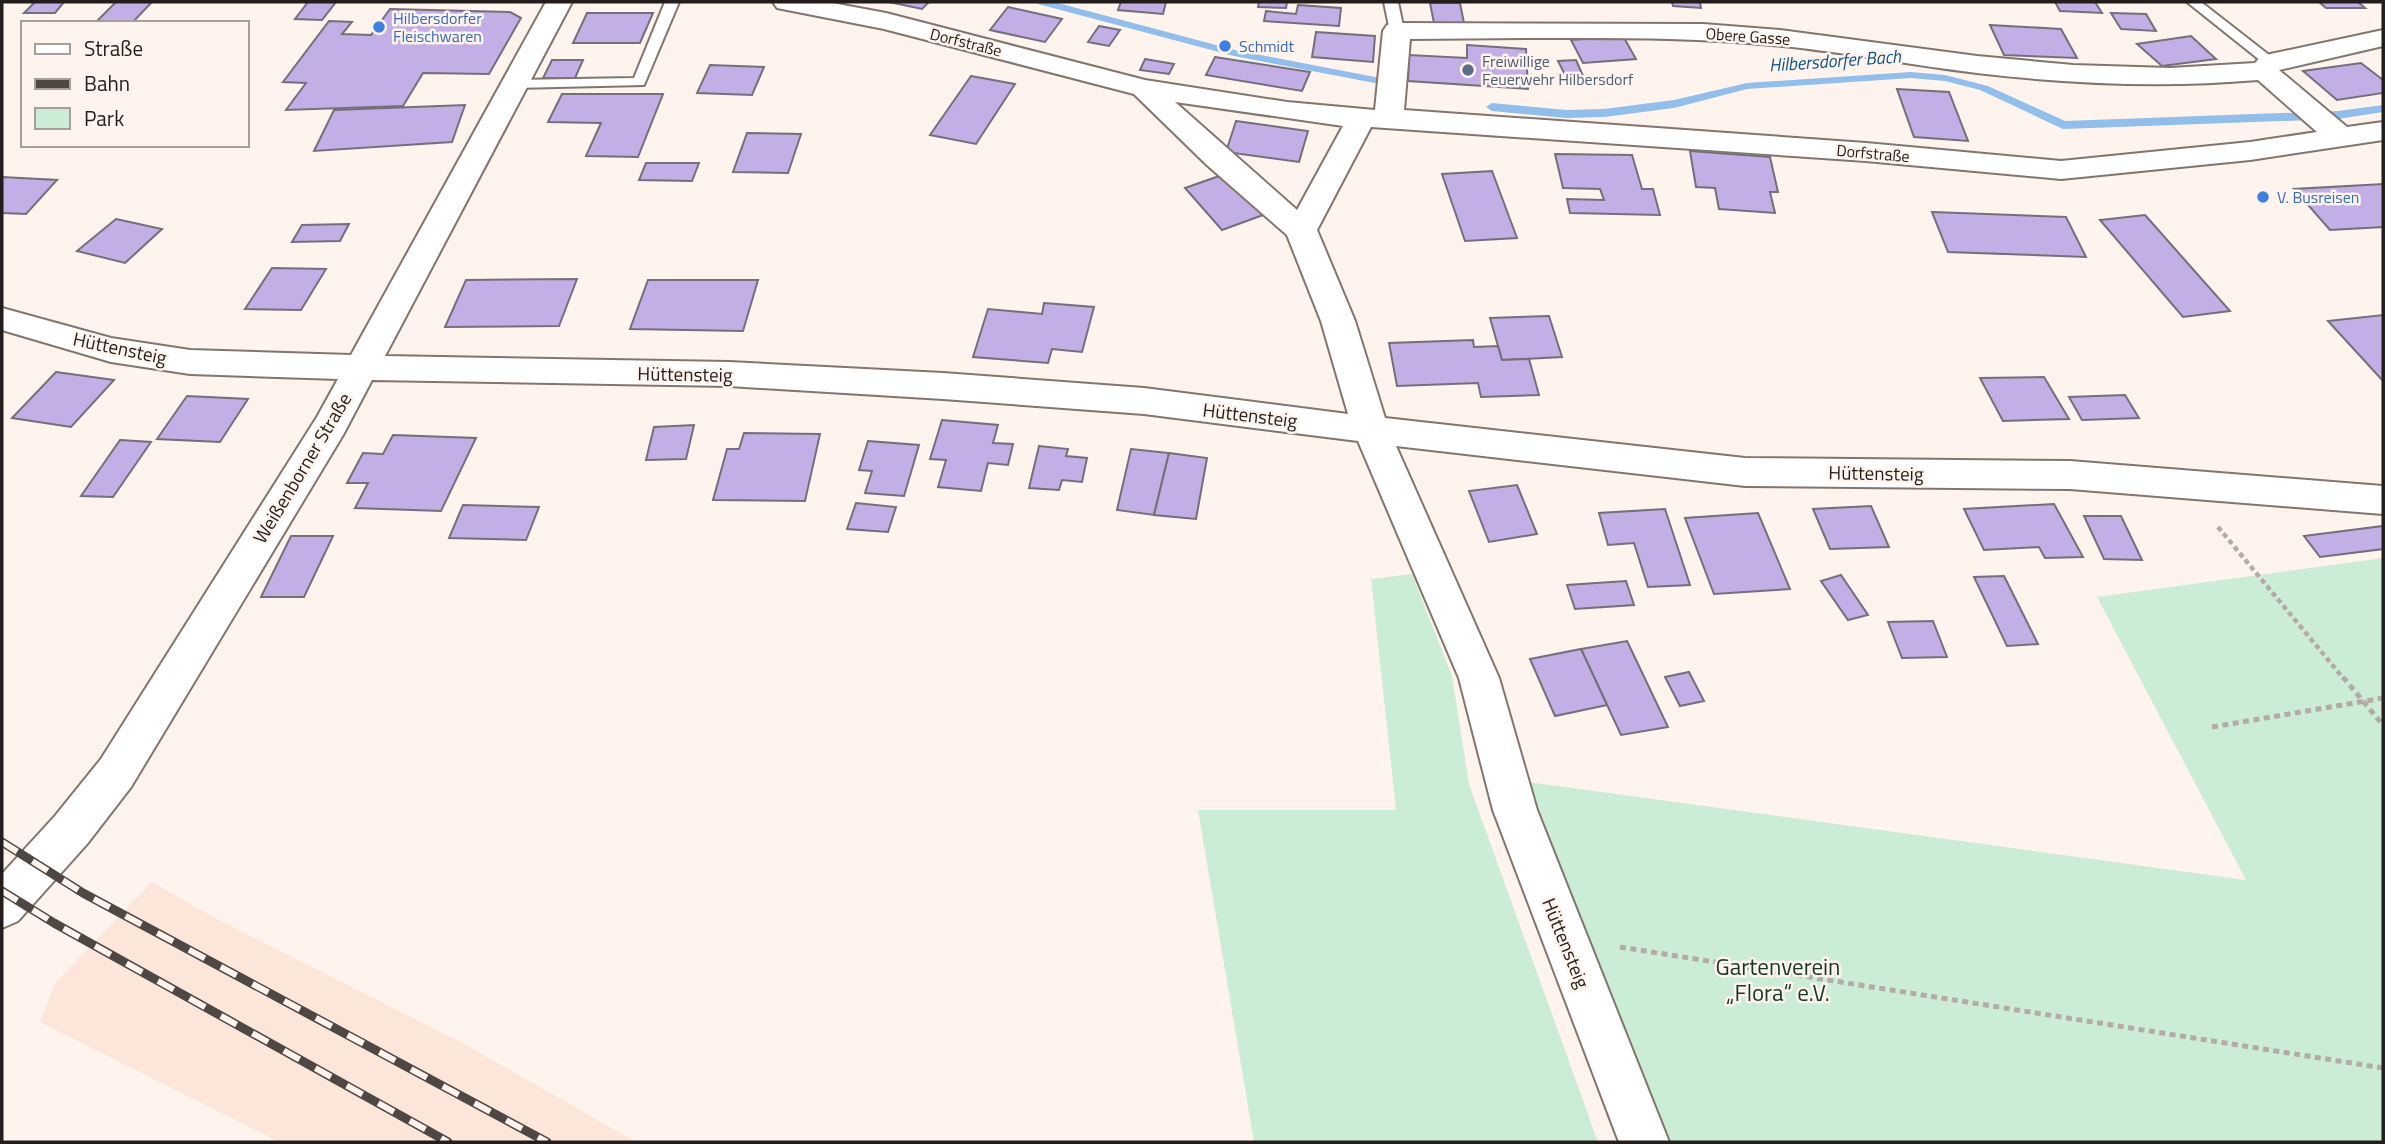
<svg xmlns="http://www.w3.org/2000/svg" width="2385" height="1144" font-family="'Titillium Web',sans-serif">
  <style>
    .built { fill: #fce6da }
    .green { fill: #ccedd5 }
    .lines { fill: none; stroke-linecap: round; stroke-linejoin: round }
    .stream { fill: #91beea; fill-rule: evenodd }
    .building { fill: #c3afe5; stroke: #736f7b; stroke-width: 2 }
    .service-casing { stroke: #82756e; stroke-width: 4 }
    .minor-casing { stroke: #82756e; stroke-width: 4 }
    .path-far1 { stroke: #b5aba6; stroke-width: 4.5; stroke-dasharray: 5 3.5; stroke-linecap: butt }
    .path { stroke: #b5aba6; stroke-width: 5; stroke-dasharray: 6 4.5; stroke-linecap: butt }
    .service { fill: #fff; fill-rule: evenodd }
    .minor { fill: #fff; fill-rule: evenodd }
    .rail-casing { stroke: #4e4744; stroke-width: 9 }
    .rail { stroke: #fff3ed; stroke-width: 6; stroke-dasharray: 18; stroke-linecap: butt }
    .shop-dot { fill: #3f7fe0; stroke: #fff3ed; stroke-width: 2.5 }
    .service-dot { fill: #5c6f8a; stroke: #fff3ed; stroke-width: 2.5 }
    .labels { text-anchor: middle; stroke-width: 5; stroke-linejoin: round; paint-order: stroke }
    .far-shop-label { font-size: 16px; fill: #366cbe; stroke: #fff3ed; text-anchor: start }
    .far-street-label { font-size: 16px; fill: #231e1b; stroke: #fff3ed }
    .far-service-label { font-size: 16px; fill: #4e5e75; stroke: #fff3ed; text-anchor: start }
    .far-water-label { font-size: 18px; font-style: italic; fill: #0f5489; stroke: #fff3ed }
    .street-label { font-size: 19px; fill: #231e1b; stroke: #fff3ed }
    .near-park-label { font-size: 23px; fill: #123b22; stroke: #fff3ed }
  </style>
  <rect width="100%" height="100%" fill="#fff3ed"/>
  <path class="built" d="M152 882 213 917 463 1043 636 1142H279L40 1022 55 983Z"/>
  <g class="green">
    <path d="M2383 558V1142H1667L1521 781 2246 880 2097 597Z"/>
    <path d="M1412 574 1452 676 1469 784 1598 1142H1254L1198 810H1396L1371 579Z"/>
  </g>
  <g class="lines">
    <g class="stream">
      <path d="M1037 2H1054L1235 50 1380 78 1386 81 1380 84 1234 56 1038 4Z"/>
      <path d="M1911 72 1945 75 1988 86 2065 121 2338 111 2383 105V112L2338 119 2063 129 1980 90 1945 81 1911 78 1747 89 1674 108 1604 117 1566 118 1492 111 1486 107 1492 103 1566 110 1604 109 1674 100 1747 83Z"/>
    </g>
  </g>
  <g class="building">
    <path d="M35 2H64L55 13H24Z"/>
    <path d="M116 2H152L132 23H95Z"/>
    <path d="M308 2H336L322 20 295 19Z"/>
    <path d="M889 2H929L922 9Z"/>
    <path d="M1121 2H1166L1163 14 1118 10Z"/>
    <path d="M1259 2H1287L1286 8 1258 7Z"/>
    <path d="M1672 2H1700L1701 8 1673 6Z"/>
    <path d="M2055 2H2095L2102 13 2060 11Z"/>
    <path d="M2319 2H2358L2365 8H2326Z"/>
    <path d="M1430 3H1460L1464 23H1434Z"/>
    <path d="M1298 5 1341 8 1339 26 1264 21 1266 11 1296 14Z"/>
    <path d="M1008 7 1062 19 1045 42 990 30Z"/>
    <path d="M390 9 510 12 521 18 489 74 423 73 403 106 286 110 306 83 283 82 329 21 352 22 342 34 371 35Z"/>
    <path d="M587 13H653L640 43H573Z"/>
    <path d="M2111 13 2146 14 2156 31 2121 29Z"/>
    <path d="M1990 25 2061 29 2077 58 2004 55Z"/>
    <path d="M1099 26 1120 30 1109 46 1088 42Z"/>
    <path d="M1316 32 1375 36 1373 62 1312 57Z"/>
    <path d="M1623 36 1636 59 1583 63 1571 40Z"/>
    <path d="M2191 36 2216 59 2162 66 2137 44Z"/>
    <path d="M1467 45 1526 49 1528 89 1408 81 1409 55 1467 58Z"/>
    <path d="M1215 57 1310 72 1302 91 1206 75Z"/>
    <path d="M1145 59 1174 64 1169 74 1140 70Z"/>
    <path d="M552 60H583L575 78H543Z"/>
    <path d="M1576 60 1584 78 1567 79 1558 61Z"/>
    <path d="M2361 63 2383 80V93L2337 100 2303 71Z"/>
    <path d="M710 65 764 67 752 95 697 93Z"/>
    <path d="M971 76 1015 84 976 144 930 135Z"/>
    <path d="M1897 89 1949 92 1968 141 1914 137Z"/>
    <path d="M562 94H663L638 157 586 156 601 123 548 122Z"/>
    <path d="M465 105 452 142 314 151 334 110Z"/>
    <path d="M1236 121 1308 131 1299 162 1226 152Z"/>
    <path d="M747 133 801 134 788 173 733 172Z"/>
    <path d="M1690 151 1770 157 1778 192H1770L1775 213 1719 209 1715 188 1696 187Z"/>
    <path d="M1555 154 1632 155 1642 189H1653L1660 215 1570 213 1567 199 1604 200 1600 189 1563 188Z"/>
    <path d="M646 163H699L692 181 639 180Z"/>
    <path d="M1492 171 1517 238 1465 241 1442 174Z"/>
    <path d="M1225 174 1263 215 1222 230 1185 188Z"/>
    <path d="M2 177 57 180 26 214 2 213Z"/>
    <path d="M2383 184V227L2330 230 2294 189Z"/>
    <path d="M1932 212 2066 217 2086 257 1948 252Z"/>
    <path d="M2145 215 2230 311 2183 317 2100 220Z"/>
    <path d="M116 219 162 229 125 263 77 251Z"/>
    <path d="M349 224 340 241 292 242 302 225Z"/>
    <path d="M272 268 326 269 301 310 245 309Z"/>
    <path d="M577 279 559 326 445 327 466 280Z"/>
    <path d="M648 280H758L743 331 630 329Z"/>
    <path d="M1044 303 1094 307 1082 352 1052 349 1048 363 973 357 988 309 1042 314Z"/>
    <path d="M2383 315V381L2328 321Z"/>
    <path d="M1549 316 1562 357 1502 360 1490 318Z"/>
    <path d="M1473 340 1474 347 1498 346 1502 360 1529 359 1539 395 1481 397 1478 383 1397 386 1389 343Z"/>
    <path d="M56 372 114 380 71 427 12 418Z"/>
    <path d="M2044 377 2069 419 2003 421 1980 378Z"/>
    <path d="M2125 395 2139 418 2082 420 2069 397Z"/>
    <path d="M187 396 248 399 220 442 157 439Z"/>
    <path d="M942 420 998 425 993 443 1013 444 1008 465 988 463 981 491 938 487 946 460 930 459Z"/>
    <path d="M694 425 686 459 646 460 654 427Z"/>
    <path d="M744 433 820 434 805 501 713 500 727 449H739Z"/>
    <path d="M393 435 476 438 441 511 355 508 368 483H347L363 453 383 454Z"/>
    <path d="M120 440 151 442 113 497 81 496Z"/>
    <path d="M868 441 919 445 904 496 865 493 872 471 859 470Z"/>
    <path d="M1039 446 1068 449 1066 456 1087 458 1082 482 1062 480 1059 490 1029 488Z"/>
    <path d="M1131 449 1169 453 1154 515 1117 510Z"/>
    <path d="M1169 453 1207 458 1196 519 1154 515Z"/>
    <path d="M1517 485 1537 534 1489 542 1469 491Z"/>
    <path d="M856 503 896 507 888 532 847 529Z"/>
    <path d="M2054 504 2083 557 2045 558 2039 547 1984 550 1964 509Z"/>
    <path d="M463 505 539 507 526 540 449 538Z"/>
    <path d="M1871 506 1889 547 1830 549 1813 509Z"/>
    <path d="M1665 509 1690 585 1648 587 1634 543 1608 545 1599 513Z"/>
    <path d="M1758 513 1790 589 1714 594 1685 518Z"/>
    <path d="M2084 516H2121L2142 560 2104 559Z"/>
    <path d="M2383 526V549L2320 557 2304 536Z"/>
    <path d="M291 536H333L304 597H261Z"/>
    <path d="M1841 575 1868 615 1848 620 1821 581Z"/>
    <path d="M2004 576 2038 644 2007 646 1974 577Z"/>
    <path d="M1626 581 1634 605 1575 609 1567 585Z"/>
    <path d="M1933 621 1947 657 1902 658 1888 622Z"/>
    <path d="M1627 641 1668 727 1621 735 1581 649Z"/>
    <path d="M1581 649 1607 705 1555 716 1530 659Z"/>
    <path d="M1689 672 1704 701 1680 706 1665 677Z"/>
  </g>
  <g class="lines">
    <g class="service-casing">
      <g id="service">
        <path d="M665 2H679L644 85 515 88 508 84 515 80 634 78Z"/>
        <path d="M1384 2H1398L1404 31 1402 34 1397 35 1390 31Z"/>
        <path d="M2187 2H2201L2278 62 2276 65H2266Z"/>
      </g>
    </g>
    <g class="minor-casing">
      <path id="minor" d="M546 2H572L385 356 729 362 943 373 1144 388 1348 414 1321 321 1287 235 1207 165 1134 94 884 29 777 8 773 2H827L886 13 1145 80 1287 102 1375 110 1383 31 1387 25 1397 23 1703 24 1780 30 1977 56 2073 65 2170 68 2255 63 2261 56 2383 30V46L2279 70 2347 127 2383 122V140L2250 160 2061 179 1866 161 1371 127 1317 230 1355 321 1385 418 1745 458 2070 461 2383 486V514L2070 489 1745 486 1396 446 1499 678 1537 810 1669 1142H1619L1493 810 1459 678 1358 441 1144 414 943 399 729 386 372 380 343 435 131 787 87 844 18 921 2 928V874L55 816 101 759 317 417 338 379 190 374 111 362 2 330V308L111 338 190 350 351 355ZM1529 38C1613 38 1698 37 1783 46 1848 53 1912 65 1977 73 2070 84 2164 88 2258 80L2317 132 2250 142 2061 161 1866 143 1404 110 1410 39ZM1175 102 1343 126 1297 210Z"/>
    </g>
    <path class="path-far1" d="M2218 527 2344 679"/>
    <g class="path">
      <path d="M2343 677 2383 725"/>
      <path d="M2212 727 2383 698"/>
      <path d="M1620 947 2383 1068"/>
    </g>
    <use href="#service" class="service"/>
    <use href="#minor" class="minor"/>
    <g class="rail-casing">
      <g id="rail">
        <path d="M2 842 83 893 547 1142"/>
        <path d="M2 891 54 923 448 1142"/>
      </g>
    </g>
    <use href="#rail" class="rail"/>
  </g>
  <g class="shop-dot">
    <circle cx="379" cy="27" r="7"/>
    <circle cx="1225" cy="46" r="7"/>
    <circle cx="2263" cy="197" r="7"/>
  </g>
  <circle class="service-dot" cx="1468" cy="70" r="7"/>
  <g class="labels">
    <g class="far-shop-label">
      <text x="393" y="24">Hilbersdorfer<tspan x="393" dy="18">Fleischwaren</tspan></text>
      <text x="1239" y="52">Schmidt</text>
      <text x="2277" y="203">V. Busreisen</text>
    </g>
    <g class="far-street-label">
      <text transform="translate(1748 36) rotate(4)" y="6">Obere Gasse</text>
      <text transform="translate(966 42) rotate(14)" y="6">Dorfstraße</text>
      <text transform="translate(1873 153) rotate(5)" y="6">Dorfstraße</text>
    </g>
    <g class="far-service-label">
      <text x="1482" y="67">Freiwillige<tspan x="1482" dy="18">Feuerwehr Hilbersdorf</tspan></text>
    </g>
    <g class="far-water-label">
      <text transform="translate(1835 61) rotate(-4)" y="6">Hilbersdorfer Bach</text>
    </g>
    <g class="street-label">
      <text transform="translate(120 348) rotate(12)" y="7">Hüttensteig</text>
      <text transform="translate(685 374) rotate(1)" y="7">Hüttensteig</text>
      <text transform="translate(1250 415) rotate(7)" y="7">Hüttensteig</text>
      <text transform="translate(302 468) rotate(-59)" y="7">Weißenborner Straße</text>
      <text transform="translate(1876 473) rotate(1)" y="7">Hüttensteig</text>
      <text transform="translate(1566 943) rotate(68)" y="7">Hüttensteig</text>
    </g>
    <g class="near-park-label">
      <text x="1778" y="975">Gartenverein<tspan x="1778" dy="26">„Flora“ e.V.</tspan></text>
    </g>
  </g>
  <rect width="2385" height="1144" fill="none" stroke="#231e1b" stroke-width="7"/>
  <rect x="21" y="21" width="228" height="126" fill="#fff3ed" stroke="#a79e99" stroke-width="2"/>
  <rect x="35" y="44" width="35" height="10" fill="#ffffff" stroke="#a79e99" stroke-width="2"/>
  <text x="84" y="56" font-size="21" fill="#231e1b">Straße</text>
  <rect x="35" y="79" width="35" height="10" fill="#4e4744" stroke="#a79e99" stroke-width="2"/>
  <text x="84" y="91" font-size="21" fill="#231e1b">Bahn</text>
  <rect x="35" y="108" width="35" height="21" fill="#ccedd5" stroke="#a79e99" stroke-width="2"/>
  <text x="84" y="126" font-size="21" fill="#231e1b">Park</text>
</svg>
